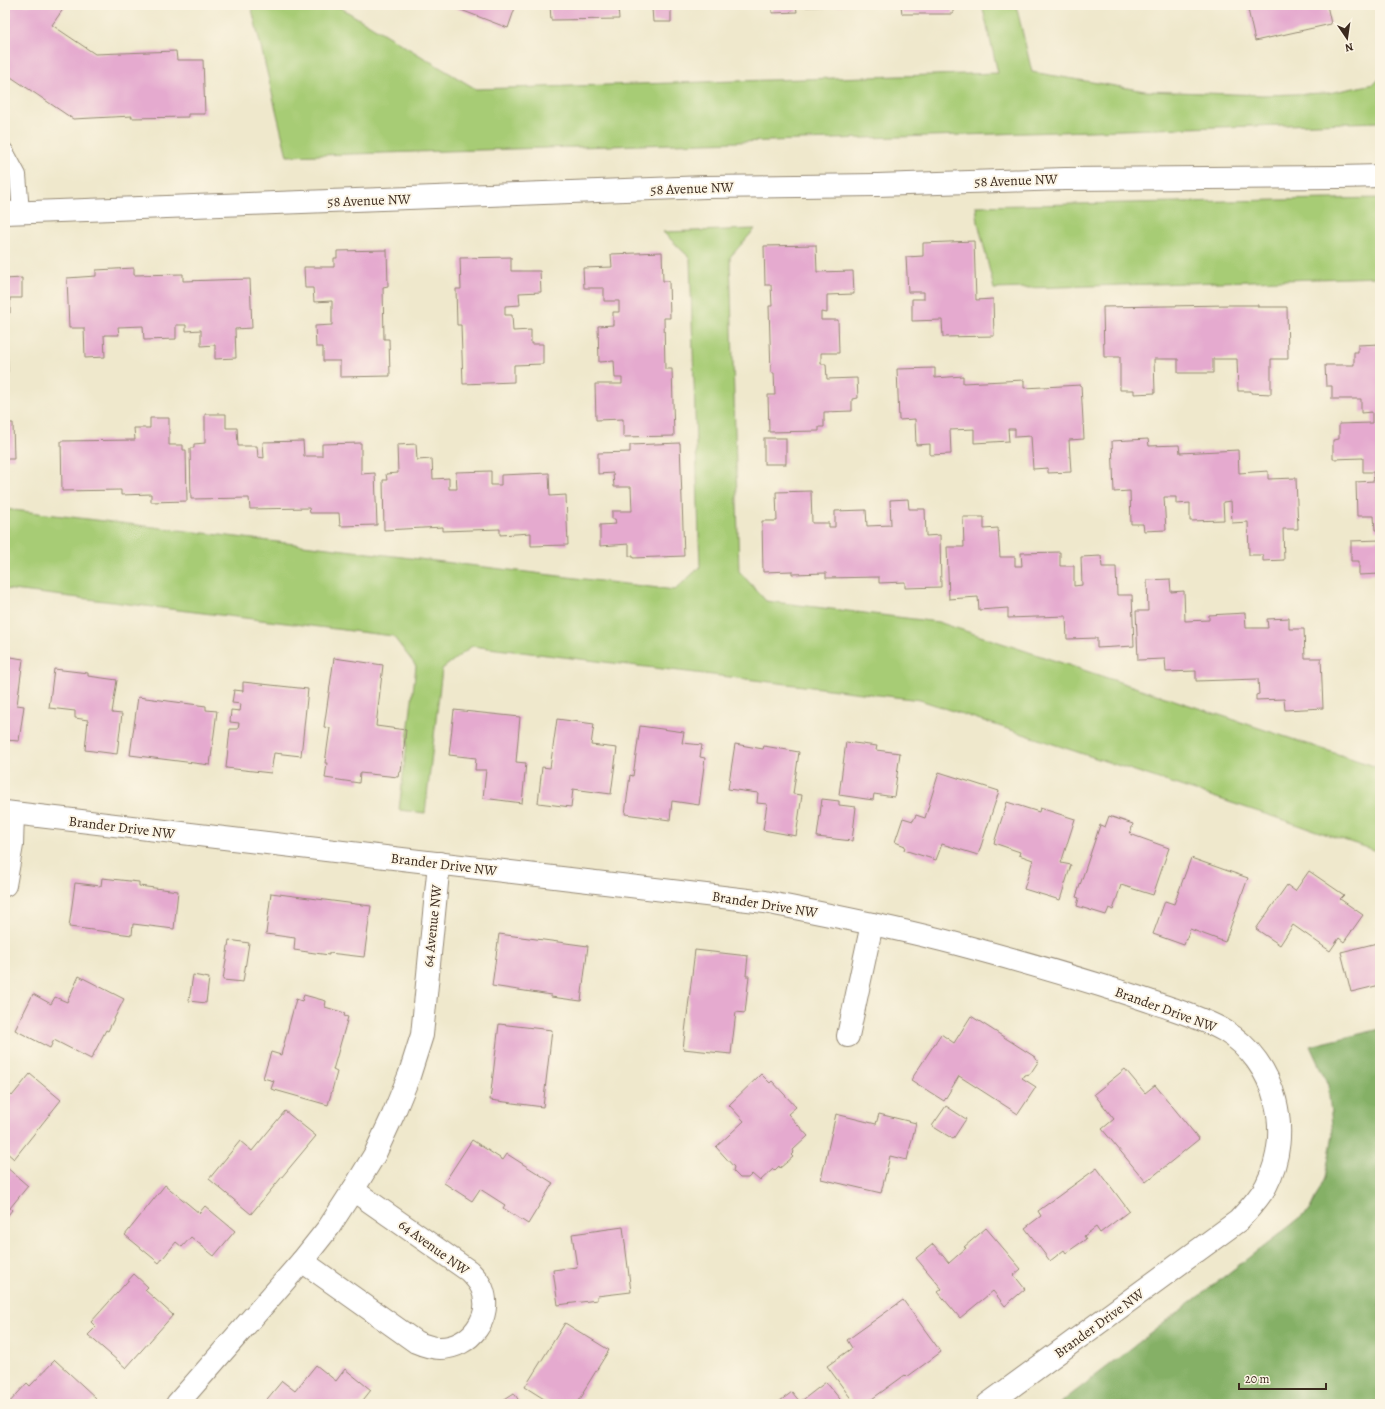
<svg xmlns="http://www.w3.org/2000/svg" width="1385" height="1409" font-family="Alegreya,serif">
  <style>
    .green { fill: #a7cc75; stroke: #717b4a }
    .forest { fill: #85b066; stroke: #606d42 }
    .building { fill: #e5aacf }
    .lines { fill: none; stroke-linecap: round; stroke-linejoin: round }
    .service-casing { stroke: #958975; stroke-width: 18 }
    .minor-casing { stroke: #958975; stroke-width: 24 }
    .service { stroke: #fff; stroke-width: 16 }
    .minor { stroke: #fff; stroke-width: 22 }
    .labels { text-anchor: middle; stroke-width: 4; stroke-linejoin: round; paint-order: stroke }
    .street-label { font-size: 14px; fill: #3b2a1e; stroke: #fcf5e5 }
  </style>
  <rect width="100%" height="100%" fill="#fcf5e5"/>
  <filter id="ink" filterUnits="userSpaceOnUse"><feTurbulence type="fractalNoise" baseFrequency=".025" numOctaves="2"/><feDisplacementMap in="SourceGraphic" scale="8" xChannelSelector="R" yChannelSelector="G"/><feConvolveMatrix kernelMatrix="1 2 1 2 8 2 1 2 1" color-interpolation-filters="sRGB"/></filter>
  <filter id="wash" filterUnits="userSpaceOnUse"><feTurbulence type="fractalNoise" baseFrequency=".012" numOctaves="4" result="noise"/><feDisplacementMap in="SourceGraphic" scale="16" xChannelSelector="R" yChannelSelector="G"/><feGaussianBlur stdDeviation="0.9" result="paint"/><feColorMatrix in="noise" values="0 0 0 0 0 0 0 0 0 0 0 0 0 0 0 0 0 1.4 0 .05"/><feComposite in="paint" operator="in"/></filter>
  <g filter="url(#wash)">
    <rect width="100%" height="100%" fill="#efe8cc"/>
    <g class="green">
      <path d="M251 5H336L476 89 998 73 982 5H1016L1032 72 1145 91 1262 95 1329 93 1374 84 1380 78V122L287 156Z"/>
      <path d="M1380 198V277L994 289 978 222 976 206Z"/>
      <path d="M755 229 730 257 739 571 766 601 938 622 1380 768V852L920 700 472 646 442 669 425 813 399 810 416 666 393 636 5 589V509L675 590 700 567 690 258 663 232Z"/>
    </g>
    <path class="forest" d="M1380 1029V1404H1059L1309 1211 1325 1177 1333 1135 1328 1085 1310 1046Z"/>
    <g id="blocks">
      <g class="building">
        <path d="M5 5H66L52 25 95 54 176 51 177 60H203L205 114H188V117L131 118 132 116 73 119 5 73Z"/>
        <path d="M448 5H516L508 28Z"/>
        <path d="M550 5H618L619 19 551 20Z"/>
        <path d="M650 5H671V22H653L652 8H650Z"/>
        <path d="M772 5H796L797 12 772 13Z"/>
        <path d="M805 5H844V6L805 7Z"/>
        <path d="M901 5H953V14H902Z"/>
        <path d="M1247 5H1327L1331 24 1255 41Z"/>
        <path d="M974 241 976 300 993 299 994 336 943 337 942 320 912 321V299H924V292H908L906 257 923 256V243Z"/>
        <path d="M816 245 817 272 853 271 854 294 827 295V313L821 312V320H838L839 353H821V364H826L827 379 857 378 858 398 852 399V411L824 412V427H819V431L769 432 768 395H775L774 373H771L769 306H772L771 285H765L764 246Z"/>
        <path d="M387 250 388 286 383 287 384 339H389L390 376 340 377V361H323V347H316L315 326 332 325V301L314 302 313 288H305L304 267H334V258H337V251Z"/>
        <path d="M662 252 663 281H669L670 318H664L665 369H672L674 436 623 437V419L596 420 595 384H622V378H615L614 361 599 362 598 326 613 325V312H619V301H604V288H584L583 268 612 267 611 254Z"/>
        <path d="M511 257V271H540L541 292 519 293 520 305 505 306V315H512L513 331 531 330V344H543V364L514 365V382L463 384 461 325H457L456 289H461L460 258Z"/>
        <path d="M134 268V275L183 274V281L250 279 252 328 235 329 236 358 215 359V345L201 346V330L186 331V325H176V339L144 340 143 326 118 327 119 335H104L105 357 85 358 84 328H69L67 278 96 276V270Z"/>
        <path d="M22 278V298H10V313H5V279Z"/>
        <path d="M1228 305H1258V307H1287L1288 359H1271V394L1251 393V391H1238L1237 359H1213V373H1178V359H1154L1155 393 1134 394V390H1120V357H1104L1103 307Z"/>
        <path d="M5 338H7L8 372H5Z"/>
        <path d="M1380 344V530H1375L1374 516H1357L1356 482 1374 481 1373 472H1363V458L1333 459V440L1339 439V424L1372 423V412L1361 413V399H1332V386H1326L1325 365H1354V352H1358V345Z"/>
        <path d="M935 368V378L963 376V383L1024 380V388L1081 385 1084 439 1069 440 1071 472 1048 473V468L1033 469 1031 436 1015 437V429H1008L1009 441 974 443V429L950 430 951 454 930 455V444L916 445 915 419 899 420 897 369Z"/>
        <path d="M205 414H226V428H237L238 446H257L258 457 264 458 263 442 303 441 304 456H322V444L361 443V474L375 473 377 525 340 526 339 513H310L309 508 250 509 249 498 191 499 190 448H194V444L205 443Z"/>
        <path d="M150 418H169V445H183V450H186L187 501 151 502V494L121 495V490L62 491 61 441 135 440 134 428H150Z"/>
        <path d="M5 423H13L14 459H5Z"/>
        <rect x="764" y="438" width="22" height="26"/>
        <path d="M1148 439 1149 446 1179 445 1180 453 1238 450 1239 473 1268 471V479L1296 478 1298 529H1283L1284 560 1263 561V555H1249L1248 522 1232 523 1231 501 1223 502 1224 520 1190 521V503L1176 504V497H1164L1166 530 1144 531 1143 524H1131L1130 491 1114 492 1112 441Z"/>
        <path d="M680 443 684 556 633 558V556H629V544L600 546V525L616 524 615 519H612V511H632L631 487H614L613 473 598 474V453L630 452V445Z"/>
        <path d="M416 444 417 460 432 459 433 479 449 478V489H457L456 472 491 471V485H501V475L549 473 550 496 566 495 568 545 531 546V533L500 535V529L443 531V527L384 530 383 480H387L386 474 398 473 397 445Z"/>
        <path d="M811 491 812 523H829V527H835V511L866 510 867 526 891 525 890 500 908 499 909 509H925L926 536 940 535 941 587 905 588V582L879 583V577L826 578V573L792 574V571L763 572 762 521H777L776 492Z"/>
        <path d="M963 517H984V529L998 528 1000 557H1015V566H1022L1021 553 1060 552V566H1074V586L1082 585 1081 557 1101 556 1102 567H1116L1117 595H1132L1134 646 1097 648V638L1067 639 1066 616 1008 618V608L979 610 978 597 949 599 947 547H964Z"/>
        <path d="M1380 540V574L1359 575V561H1351V541Z"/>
        <path d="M1170 579 1171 592 1184 591 1185 621 1209 620V615L1245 613 1246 628H1268L1267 619 1289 618V629H1304L1305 658H1321L1323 708 1285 710 1284 699 1256 700V695L1259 694 1258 679 1196 681V671L1166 672 1165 659 1138 660 1136 611H1148L1147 580Z"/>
        <path d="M5 656 23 659 17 705 24 706 19 741 5 740Z"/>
        <path d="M334 658 383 665 376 726 406 730 401 772H399L398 777 360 773 359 783 325 778 327 763H325L330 728 324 727Z"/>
        <path d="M54 669 88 673V676L117 680 112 713 122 714 117 754 85 750 88 720 75 718V711L49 708Z"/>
        <path d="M243 682 308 689 301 756 274 753 271 773 226 768 230 729H238L239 723 230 722 231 710 240 711 241 704 232 703 234 690 243 691Z"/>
        <path d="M138 697 206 706V710L217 711 210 765 130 755Z"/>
        <path d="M454 710 520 717 516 762 526 763 522 803 483 798 486 770H475L476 758 449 755Z"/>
        <path d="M557 719 594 724 591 745 617 748 611 794 573 789 571 807 538 803 542 767 550 768Z"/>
        <path d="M640 726 684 732 682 743 702 745 700 757 705 758 699 805 672 801 670 820 625 814 630 775 633 776Z"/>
        <path d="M846 742 877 746 876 750 900 753 894 797 874 794 873 800 839 795Z"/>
        <path d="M735 744 763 749 764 746 799 752 793 794 802 795 796 836 763 830 767 804 757 803 758 793 728 789Z"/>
        <path d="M939 772 999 791 978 855 942 844 936 860 904 850 905 846 895 842 903 818 913 821 916 815 925 818Z"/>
        <path d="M822 799 839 801V805L856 807 852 841 817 837Z"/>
        <path d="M1007 802 1039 812 1040 808 1075 819 1061 863 1071 865 1060 900 1024 889 1033 860 1019 855 1020 852 994 843Z"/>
        <path d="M1109 816 1133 824 1130 834 1169 848 1153 895 1121 885 1113 910 1109 908 1106 915 1077 906 1079 898 1076 897 1100 825 1105 827Z"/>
        <path d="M1191 858 1248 878 1225 942 1190 929 1184 945 1153 934 1165 901 1174 904Z"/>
        <path d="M1309 871 1344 895 1340 899 1363 915 1344 942 1339 938 1330 951 1293 925 1280 945 1256 929 1287 885 1295 891Z"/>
        <path d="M102 878 139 882V886L178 891 174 929 133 924 132 935 69 927 75 883 101 886Z"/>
        <path d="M271 893 371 906 364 957 329 953V955L294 950 295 938 266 934Z"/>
        <path d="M499 934 588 946 581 1001 551 997V995L492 986Z"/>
        <path d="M229 940 249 943 243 982 223 980Z"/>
        <path d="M1377 943 1380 953V985L1351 992 1341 952Z"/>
        <path d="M695 950 748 956 746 976H749L745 1013 736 1012 731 1054 683 1049Z"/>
        <path d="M193 975 209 978 206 1003 189 1001Z"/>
        <path d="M79 976 124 999 108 1031 106 1030 91 1059 54 1040 50 1048 15 1030 33 994 51 1004 55 997 67 1002Z"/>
        <path d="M304 995 326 1001 325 1007 345 1013 344 1016 348 1017 333 1070 337 1072 328 1105 271 1089 274 1081 263 1078 271 1052 281 1055 296 999 302 1001Z"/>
        <path d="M971 1016 1035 1057 1038 1062 1030 1074 1024 1075 1022 1078 1036 1087 1018 1114 959 1076 944 1101 911 1080 941 1034 954 1043Z"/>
        <path d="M499 1024 552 1030 543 1107 490 1100Z"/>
        <path d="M1125 1069 1145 1093 1155 1085 1199 1139 1146 1182 1102 1129 1114 1119 1094 1094Z"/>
        <path d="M30 1074 61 1100 14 1159 5 1151V1093L7 1092 12 1096Z"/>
        <path d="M761 1074 770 1083 772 1081 796 1107 788 1114 808 1136 793 1150 794 1152 791 1155 793 1157 780 1168 779 1166 774 1171 773 1169 760 1181 752 1174 748 1178H740L733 1171 734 1167 716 1147 744 1121 729 1105Z"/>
        <path d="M946 1106 966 1119 953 1139 932 1126Z"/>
        <path d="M285 1111 316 1136 251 1214 209 1179 240 1141 252 1151Z"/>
        <path d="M836 1114 876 1124 879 1114 916 1123 907 1160 890 1156 881 1193 821 1179Z"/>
        <path d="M472 1140 503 1160 507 1154 553 1183 528 1224 503 1208 505 1205 480 1189 472 1201 444 1183Z"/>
        <path d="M5 1166 28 1186 10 1208 12 1210 5 1219Z"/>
        <path d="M1097 1168 1129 1211 1100 1233 1096 1227 1084 1236 1086 1239 1066 1253 1064 1250 1050 1261 1025 1228 1041 1216 1038 1211Z"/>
        <path d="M165 1185 199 1213 205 1206 235 1231 214 1256 191 1237 182 1247 176 1242 159 1263 125 1235Z"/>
        <path d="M623 1227 631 1292 597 1296V1300L558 1305 553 1270 577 1267 572 1234Z"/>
        <path d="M986 1228 1021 1269 1014 1275 1025 1289 1005 1306 993 1291 960 1318 938 1292 942 1289 916 1258 933 1244 949 1263 966 1248 964 1247Z"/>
        <path d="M134 1274 148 1287 145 1290 173 1315 126 1368 88 1335 96 1327 91 1322Z"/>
        <path d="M903 1300 941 1352 907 1377 905 1375 865 1404H855L827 1366 852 1348 847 1340Z"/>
        <path d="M565 1323 609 1350 583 1392 584 1393 577 1404H552L525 1387Z"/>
        <path d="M55 1360 96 1398 90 1404H8L27 1383 30 1386Z"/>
        <path d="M316 1365 336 1381 345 1369 371 1390 360 1404H263L282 1381 295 1391Z"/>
        <path d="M826 1382 844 1404H776L792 1392 800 1402Z"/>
        <path d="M514 1393 521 1404H497Z"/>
      </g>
    </g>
  </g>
  <g filter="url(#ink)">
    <use href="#blocks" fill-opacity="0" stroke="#958975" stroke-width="1"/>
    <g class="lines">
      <g class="service-casing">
        <path id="service" d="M5 151 18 175 21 212"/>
      </g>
      <g class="minor-casing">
        <g id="minor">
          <path d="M5 213 706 187 877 185 1065 179 1340 177 1380 176"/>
          <path d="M5 812 765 902C829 915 894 927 957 944 1006 957 1054 971 1103 986 1126 993 1149 1001 1173 1009 1190 1015 1208 1021 1225 1031 1276 1062 1294 1132 1266 1186 1259 1199 1248 1210 1238 1221L988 1404"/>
          <path d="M5 885 12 845 13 814"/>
          <path d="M848 1036 872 924"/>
          <path d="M302 1261 416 1342C423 1345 431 1348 440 1348 470 1348 494 1317 482 1288 479 1281 474 1276 469 1271L353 1190"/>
          <path d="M177 1404 302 1261 329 1227 353 1190 375 1154 393 1115 409 1076 422 1035 439 863"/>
        </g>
      </g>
      <use href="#service" class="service"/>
      <use href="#minor" class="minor"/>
    </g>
  </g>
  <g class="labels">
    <g class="street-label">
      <text transform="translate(1016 180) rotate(-2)" y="5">58 Avenue NW</text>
      <text transform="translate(692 188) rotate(-2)" y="5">58 Avenue NW</text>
      <text transform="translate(369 200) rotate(-2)" y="5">58 Avenue NW</text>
      <text transform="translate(122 827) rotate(7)" y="5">Brander Drive NW</text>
      <text transform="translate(444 864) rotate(7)" y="5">Brander Drive NW</text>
      <text transform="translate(765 904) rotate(9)" y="5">Brander Drive NW</text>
      <text transform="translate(432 926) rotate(-84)" y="5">64 Avenue NW</text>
      <text transform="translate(1166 1009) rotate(20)" y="5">Brander Drive NW</text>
      <text transform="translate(434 1247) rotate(36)" y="5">64 Avenue NW</text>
      <text transform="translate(1099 1323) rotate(-36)" y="5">Brander Drive NW</text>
    </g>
  </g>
  <rect width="1385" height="1409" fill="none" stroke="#fcf5e5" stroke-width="20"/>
  <g transform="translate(1347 38) rotate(167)" stroke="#fcf5e5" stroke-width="3" paint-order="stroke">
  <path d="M0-3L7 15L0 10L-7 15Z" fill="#3b2a1e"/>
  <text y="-6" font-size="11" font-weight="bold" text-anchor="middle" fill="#3b2a1e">N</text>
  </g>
  <path d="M1239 1383v6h87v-6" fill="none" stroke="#3b2a1e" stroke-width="2"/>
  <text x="1245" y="1383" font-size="12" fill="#3b2a1e" stroke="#fcf5e5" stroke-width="3" paint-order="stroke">20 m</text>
</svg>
